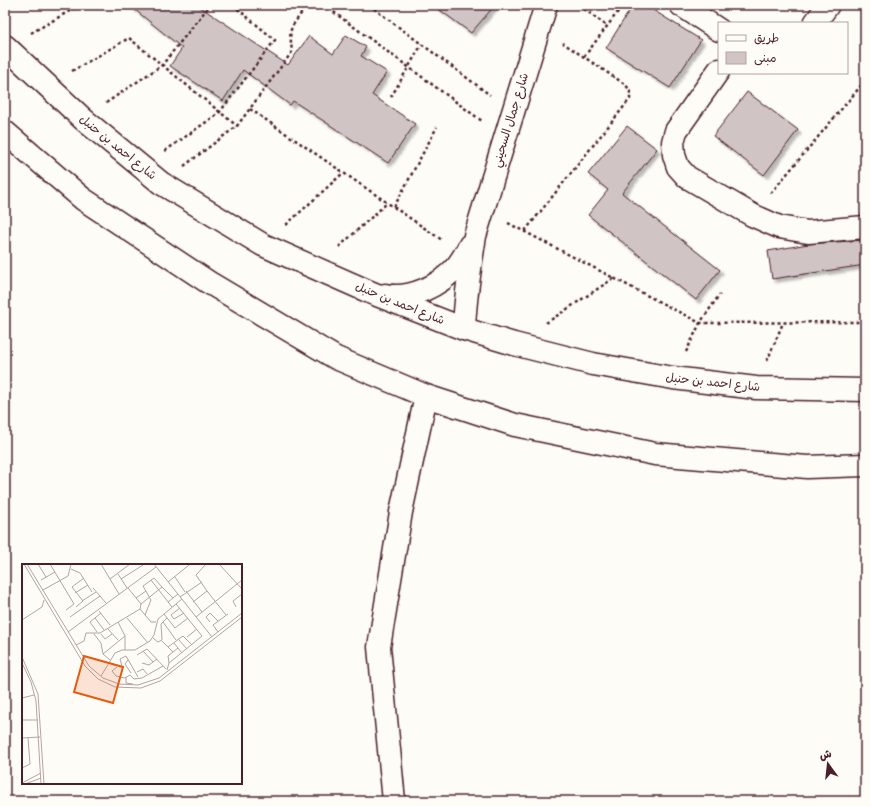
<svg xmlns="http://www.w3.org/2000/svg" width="870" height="806" font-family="'Gochi Hand','Playpen Sans Arabic',sans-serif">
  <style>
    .building { fill: #d0c5c4; stroke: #4a1f2b; filter: url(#shadow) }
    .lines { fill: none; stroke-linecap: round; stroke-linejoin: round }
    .minor-casing { stroke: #4a1f2b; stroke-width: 25 }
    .path { stroke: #4a1f2b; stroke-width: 2.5; stroke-dasharray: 3 3; stroke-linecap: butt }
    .minor { stroke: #fdfcf7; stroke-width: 22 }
    .labels { text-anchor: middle; stroke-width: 3; stroke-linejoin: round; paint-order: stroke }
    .street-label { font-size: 12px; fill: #4a1f2b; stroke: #fdfcf7 }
    .inset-road { fill: none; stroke: #b5a4a5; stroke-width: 1 }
    .view { fill: #e8590c; fill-opacity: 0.15; stroke: #e8590c; stroke-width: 2 }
    .inset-edge { fill: none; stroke: #4a1f2b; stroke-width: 2 }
  </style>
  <defs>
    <filter id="shadow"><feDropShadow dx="3.5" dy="3.5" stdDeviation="1" flood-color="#0004"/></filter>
  </defs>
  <rect width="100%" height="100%" fill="#fdfcf7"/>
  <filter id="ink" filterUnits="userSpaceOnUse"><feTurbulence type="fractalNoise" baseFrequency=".025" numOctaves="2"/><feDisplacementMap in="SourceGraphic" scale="8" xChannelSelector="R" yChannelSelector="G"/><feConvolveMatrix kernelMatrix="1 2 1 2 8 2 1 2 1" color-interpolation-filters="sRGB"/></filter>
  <g filter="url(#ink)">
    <g class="building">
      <path d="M129 5H197L288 65 309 36 333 54 346 35 366 47 361 56 387 72 372 95 415 124 388 163 293 101 290 105 243 70 223 101 170 66 182 48Z"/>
      <path d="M433 5H495L471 33Z"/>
      <path d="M633 5H645L701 40 670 88 606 48Z"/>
      <path d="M747 92 798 130 764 175 713 136Z"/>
      <path d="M627 126 657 149 622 193 720 270 696 300 588 215 608 190 588 174Z"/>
      <path d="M865 240V265L772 279 768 251 808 244Z"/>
    </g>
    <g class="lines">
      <g class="minor-casing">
        <g id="minor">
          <path d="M681 5 719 30"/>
          <path d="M815 23 828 5"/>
          <path d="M5 46 83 119 161 183 263 245 372 293 464 329 514 344 593 364 673 378 756 388 865 390"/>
          <path d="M719 70 676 131 673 142 674 155 678 167 687 177 752 215 779 227 808 232 865 227"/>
          <path d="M5 132 83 199 208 282 336 358 426 396 515 425 655 454 807 467 865 465"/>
          <path d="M385 295C410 300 440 286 457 266 462 260 466 252 470 245"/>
          <path d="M464 329C465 297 470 267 475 236L546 5"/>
          <path d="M394 801 379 647 401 512 426 396"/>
        </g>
      </g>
      <g class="path">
        <path d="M324 5 482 121"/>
        <path d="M369 5 490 95"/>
        <path d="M579 5 607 26"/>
        <path d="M31 33 80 5"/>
        <path d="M584 57 623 5"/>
        <path d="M72 71 129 38 237 126"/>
        <path d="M391 97 422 44"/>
        <path d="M106 103 162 65 210 5"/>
        <path d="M250 109 442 240"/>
        <path d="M165 151 219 113 275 40 233 5"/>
        <path d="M184 166 237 126 292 52 290 32 293 25 307 5"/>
        <path d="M771 193 865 81"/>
        <path d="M394 207 437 127"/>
        <path d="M508 223 700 323 865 322"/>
        <path d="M286 225 343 173"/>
        <path d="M525 231 630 99V91L626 85 563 43"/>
        <path d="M339 247 387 203"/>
        <path d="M546 323 614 278"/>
        <path d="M686 352 700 323 720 294"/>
        <path d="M767 361 783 323"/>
      </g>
      <use href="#minor" class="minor"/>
    </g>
  </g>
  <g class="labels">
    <g class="street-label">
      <text transform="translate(510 120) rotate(-73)" y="4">شارع جمال السحيني</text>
      <text transform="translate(118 147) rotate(39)" y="4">شارع احمد بن حنبل</text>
      <text transform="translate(400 303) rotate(22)" y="4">شارع احمد بن حنبل</text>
      <text transform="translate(713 382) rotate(6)" y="4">شارع احمد بن حنبل</text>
    </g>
  </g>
  <g transform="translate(22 564)">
    <rect width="220" height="220" fill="#fdfcf7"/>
    <path class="inset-road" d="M2 0 63 102 76 115 93 123 119 124 138 117 220 53M5 0 67 102 81 114 97 120 116 121 137 114 220 49M16 0 24 13M28 0 52 40 44 46M79 0 97 30M132 0 190 73M197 0 220 25M49 5 58 9 70 28M96 10 105 24M153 13 163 28M88 15 108 0M99 15 121 1M19 16 33 8M129 16 150 43M146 18 167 1M71 24 84 39M106 24 119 40 118 45 129 58H134M21 26 46 12 49 0M164 27 180 48M185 27 204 51M53 29 66 21M158 33 180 18M114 34 124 27M60 37 74 28M146 38 156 30M171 38 185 27 174 11 184 0M119 40 140 23 151 34M54 43 61 37 50 23 62 14M214 43 211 37 220 30M158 44 149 51 152 55 162 49M77 47 88 61M142 50 153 64 166 54M123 51 129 36 121 22 132 14 140 23M48 53 78 32M174 53 220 16M73 54 82 66M105 54 126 79M0 56 20 43 22 36M96 58 103 72V86M141 58 154 76M188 58 184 53 188 49 196 57M85 64 96 76M46 68 134 3M75 68 68 58 79 49M196 68 191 61 206 50M72 70 79 79 81 90 88 96M79 70 83 75 90 70M165 73 175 65M131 74 136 78 140 76 139 60 145 54M156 75 165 85M140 77 151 88M152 79 160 89M54 81 62 77 64 69H78L118 45M146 83 161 72 170 81M121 87 131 98M81 90 103 72M115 91 125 85 144 105M0 93 16 130 22 220M106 96 103 100 109 109M0 99 9 118 14 137 19 220M120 99 127 101 135 95M147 99 146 92 156 84M100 102 98 95 104 92 116 113M95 103 90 107 94 112 103 114 108 111 112 115 120 114 141 102M145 106 147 99 180 72 154 40M115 108 121 105 125 110M79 112 93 89 100 86H113L128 77 132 71 136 55 160 35M104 113V119L111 120M0 134 12 131M0 156H16M0 174 18 173M0 204 8 200 6 174M0 219 19 209M3 220 19 214"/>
    <path class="view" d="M62 92 101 103 91 139 52 128Z"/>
    <rect width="220" height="220" class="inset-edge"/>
  </g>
  <rect width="870" height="806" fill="none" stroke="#fdfcf7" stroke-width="20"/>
  <rect x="10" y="10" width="850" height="786" fill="none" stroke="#4a1f2b" stroke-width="1.5" filter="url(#ink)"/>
  <rect x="718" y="22" width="130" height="52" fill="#fdfcf7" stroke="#b5a4a5"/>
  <rect x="726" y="35" width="20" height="6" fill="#fdfcf7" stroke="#b5a4a5"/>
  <text x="754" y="42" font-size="12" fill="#4a1f2b">طريق</text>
  <rect x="726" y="52" width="20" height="12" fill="#d0c5c4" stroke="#b5a4a5"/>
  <text x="754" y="62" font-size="12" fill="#4a1f2b">مبنى</text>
  <g transform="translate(828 764) rotate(345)" stroke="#fdfcf7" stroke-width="3" paint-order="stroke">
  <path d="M0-3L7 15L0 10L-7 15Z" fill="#4a1f2b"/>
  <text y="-6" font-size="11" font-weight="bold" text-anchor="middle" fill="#4a1f2b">ش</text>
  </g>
</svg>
